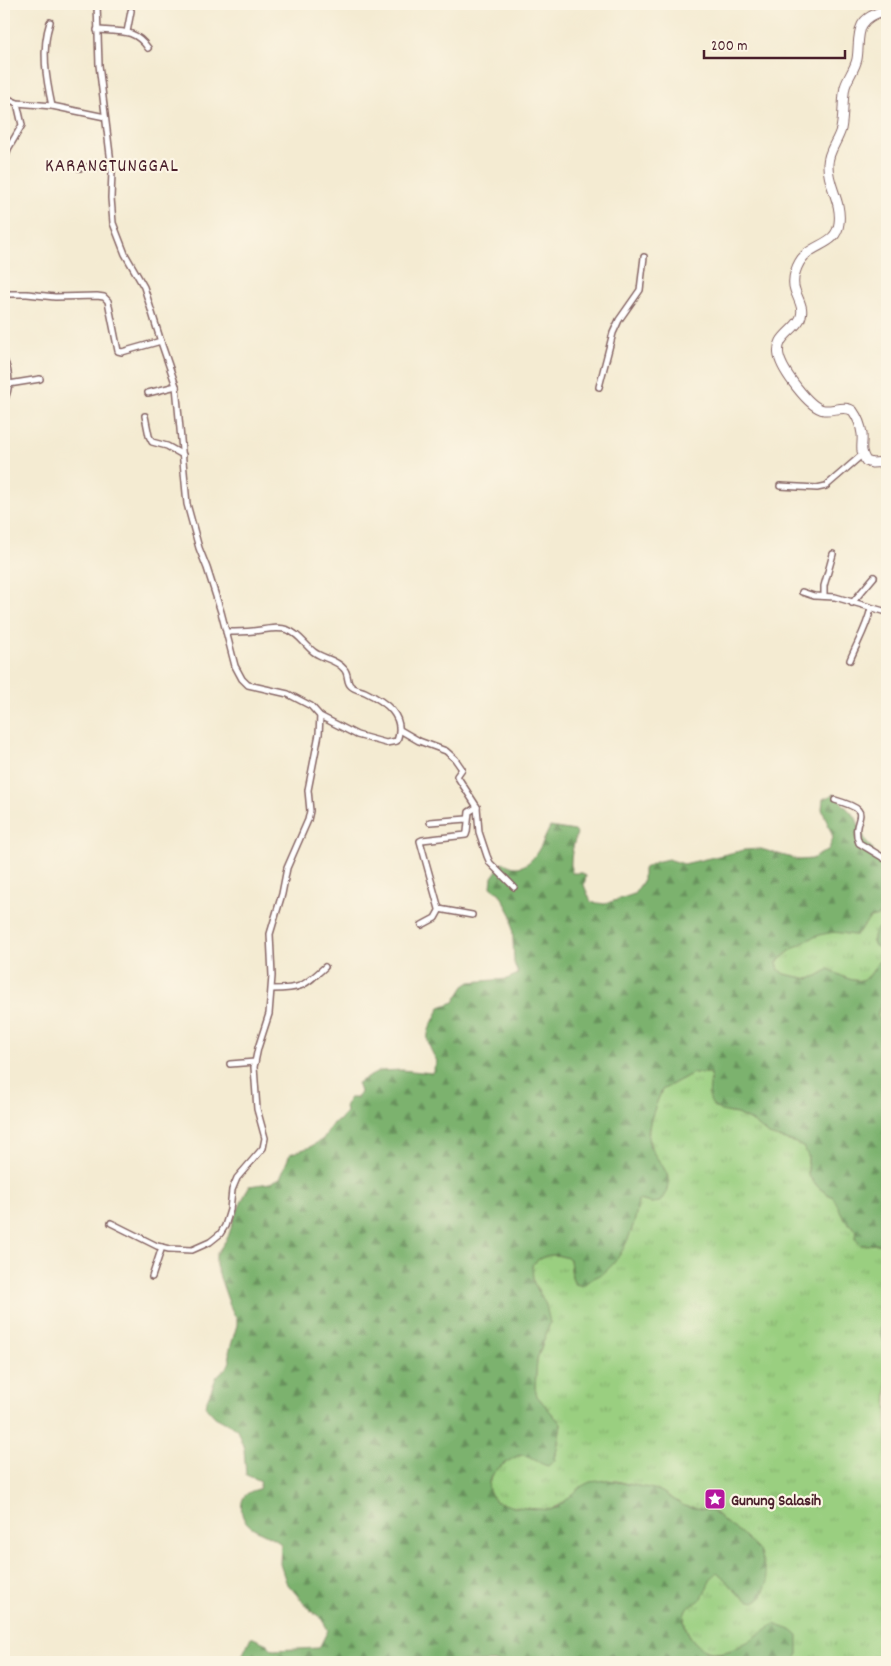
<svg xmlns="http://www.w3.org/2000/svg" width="891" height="1666" font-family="Dekko,sans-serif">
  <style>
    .grass { fill: url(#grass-tufts); stroke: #727756 }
    .forest { fill: url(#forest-firs); stroke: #62684c }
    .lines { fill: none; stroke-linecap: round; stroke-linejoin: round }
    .minor-casing { stroke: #866665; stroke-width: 8 }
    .primary-casing { stroke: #866665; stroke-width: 11 }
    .minor { stroke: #fff; stroke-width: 5 }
    .primary { stroke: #fff; stroke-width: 9 }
    .labels { text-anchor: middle; stroke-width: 4.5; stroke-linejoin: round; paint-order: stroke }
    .poi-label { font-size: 16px; font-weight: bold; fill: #4a1f2b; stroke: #fcf5e5; text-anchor: start }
    .quarter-label { font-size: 19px; letter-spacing: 1px; fill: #4a1f2b; stroke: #fcf5e5 }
  </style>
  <defs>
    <pattern id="grass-tufts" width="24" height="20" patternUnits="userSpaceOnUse" patternTransform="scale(1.25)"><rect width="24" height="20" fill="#9acf80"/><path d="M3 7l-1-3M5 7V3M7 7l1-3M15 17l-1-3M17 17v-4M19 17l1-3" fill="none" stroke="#86b16f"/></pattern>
    <pattern id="forest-firs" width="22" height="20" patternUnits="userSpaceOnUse" patternTransform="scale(1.25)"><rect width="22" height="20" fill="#7bb26e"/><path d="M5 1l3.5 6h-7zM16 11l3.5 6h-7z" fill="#67905b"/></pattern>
  </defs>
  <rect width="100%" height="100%" fill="#fcf5e5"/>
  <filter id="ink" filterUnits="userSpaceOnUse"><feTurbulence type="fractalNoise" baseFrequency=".02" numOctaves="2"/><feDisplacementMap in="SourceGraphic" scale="10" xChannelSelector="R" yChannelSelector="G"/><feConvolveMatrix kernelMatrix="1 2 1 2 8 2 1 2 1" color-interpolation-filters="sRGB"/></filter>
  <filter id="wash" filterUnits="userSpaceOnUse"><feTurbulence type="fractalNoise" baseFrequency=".0096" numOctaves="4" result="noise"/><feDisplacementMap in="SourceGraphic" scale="20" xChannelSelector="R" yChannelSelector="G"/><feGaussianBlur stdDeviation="1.12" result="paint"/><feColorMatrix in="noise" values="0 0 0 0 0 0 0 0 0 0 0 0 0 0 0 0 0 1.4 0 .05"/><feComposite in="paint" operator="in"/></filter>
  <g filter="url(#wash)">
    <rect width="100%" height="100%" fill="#f4ebd2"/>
    <g class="grass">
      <path d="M887 906V923C878 926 872 932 873 942L879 948 887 950V956C876 960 876 968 869 976 858 987 839 975 829 969L817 976 809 979 784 974 779 970 777 962C789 950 812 935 829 932 838 931 847 935 856 935L870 918 878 916Z"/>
      <path d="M887 993V1029L877 1017 879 1009Z"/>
      <path d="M693 1073H712L709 1098 729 1113 737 1114 755 1123 769 1135 796 1143 803 1147 808 1155V1175L819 1188 833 1197 845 1220 858 1231 861 1245 879 1244 887 1246V1315L882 1320 887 1345V1662H793L798 1654 752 1640C742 1647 725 1655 712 1652 697 1650 680 1628 685 1612 687 1603 699 1603 703 1595 708 1586 709 1579 717 1572L723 1577 734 1590 747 1541 741 1533 726 1523 713 1511 684 1506 662 1492 617 1481 607 1480 550 1510 513 1507 495 1501 489 1494 488 1485 495 1470 516 1456 524 1455 532 1459 555 1460 561 1424 537 1396 535 1387 537 1359 550 1323 542 1297 533 1281 532 1265C544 1253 555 1253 570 1259L572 1277C578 1278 585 1280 591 1278 618 1272 637 1225 638 1200L652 1203 668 1177C665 1168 659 1162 654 1154 642 1133 653 1111 662 1090Z"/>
    </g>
    <g class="forest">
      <path d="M834 794 856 818 861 831 867 843 873 849V855L887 867V906L878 916 870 918 856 935C847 935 838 931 829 933 812 935 789 950 777 962L779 970 784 974 809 979 817 976 829 969C839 975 858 987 869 976 876 968 876 960 887 956V993L879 1009 877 1016 887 1029V1246L879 1244 861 1245 855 1239 857 1231 845 1220 833 1197 819 1188 808 1175V1156L803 1147 796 1143 769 1135 755 1123 737 1114 721 1111 713 1106 709 1098 711 1073H693L662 1090C657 1101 648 1125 648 1135 648 1162 684 1170 660 1202L652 1203 638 1200C637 1222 624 1256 606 1271 598 1278 591 1277 583 1286L575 1284 572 1277 570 1259C555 1253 544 1253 532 1265L533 1281 546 1305 550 1323 537 1359 535 1387 537 1396 561 1424 555 1460 548 1466C539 1464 531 1456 523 1455 516 1455 511 1460 505 1463 490 1474 482 1485 495 1501L513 1507 550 1510 558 1507 582 1486 590 1482 607 1480 654 1489 662 1492 684 1506 713 1511 726 1523 741 1533 760 1552 768 1582 761 1598 754 1602C737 1599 730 1582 717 1572 706 1581 707 1595 699 1601 693 1605 687 1604 685 1612 679 1630 701 1656 720 1653 742 1649 756 1635 774 1624L791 1630 798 1636V1654L793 1662H243L242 1656 251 1637 267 1644 273 1650 319 1648 328 1630 321 1618 309 1609 286 1582 280 1564 281 1544C264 1529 237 1530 242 1502 244 1493 251 1491 259 1489L261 1481 246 1475 244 1449 237 1429 215 1417 206 1407 207 1400 217 1376 228 1366 230 1361 229 1352 237 1325V1320L230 1306 216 1266V1255L228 1237 235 1216 249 1186 270 1183 280 1178 290 1154 310 1147 323 1139 333 1123 340 1120 346 1112 345 1107 349 1098H357L360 1092 357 1083 380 1071 402 1070 432 1073 437 1061C421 1035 428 1033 440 1007L454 1002 464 986 470 982 507 979 518 974 514 963 512 916 500 894 491 887 492 877 503 862C529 880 541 845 550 827L575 831 577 833C573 846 569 860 572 873H582L586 876 584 885 591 902 605 904 634 894 643 881V869L655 862 668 859 684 864 744 850 761 849 799 860 812 859 829 849 833 837 822 809 823 799Z"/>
      <path d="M887 923V950L875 946C869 935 877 926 887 923Z"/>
      <path d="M887 1315V1345C878 1335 878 1325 887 1315Z"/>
    </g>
  </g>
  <g filter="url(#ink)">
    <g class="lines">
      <g class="minor-casing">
        <g id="minor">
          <path d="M97 4 99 65 112 171 111 198 113 223 125 254 144 287 162 345 176 386 187 504 199 548 207 568 221 612 235 666 242 679 248 685 288 694 311 706 320 716 357 735 386 743 397 741C406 716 386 702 365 692 361 690 355 690 351 686 346 682 349 674 344 669 336 659 323 659 314 652 305 645 299 634 288 630 277 626 265 630 253 631 244 632 235 632 226 632"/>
          <path d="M50 22C41 50 46 78 52 106"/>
          <path d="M97 30C120 32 134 28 148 48"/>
          <path d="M127 32 131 11"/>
          <path d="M4 97 17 103 52 106 105 117"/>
          <path d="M4 163 8 149 22 125 17 103"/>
          <path d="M80 168 111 165"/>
          <path d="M4 222 6 238 4 254"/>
          <path d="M4 294H27L55 297 97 296 104 297 108 301 118 351 122 352 161 341"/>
          <path d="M4 360C10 373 10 388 4 401"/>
          <path d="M9 384 40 379"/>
          <path d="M599 387 613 333 619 320 640 290 644 257"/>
          <path d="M148 393 176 386"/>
          <path d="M145 416 149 436 152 442 167 446 183 455"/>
          <path d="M780 486 817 488 826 486 863 454"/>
          <path d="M802 592 814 596 835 597 887 612"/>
          <path d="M824 596V586L833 554"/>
          <path d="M852 603 874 577"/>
          <path d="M850 660C857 643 867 627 871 608"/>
          <path d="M400 730 419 741 446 751 455 759 462 769 457 776 477 807 479 832 487 856 490 863 514 887"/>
          <path d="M835 800C880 813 848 816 859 843L887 860"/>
          <path d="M430 822 467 819"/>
          <path d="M472 915 439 909 420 841 422 840 466 835 467 832 469 812 477 807"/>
          <path d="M422 925 435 918 440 909"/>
          <path d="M272 989C301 989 303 987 325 967"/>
          <path d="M230 1064 255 1062"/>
          <path d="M111 1223 157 1246 169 1249 192 1250 210 1242 220 1234 225 1226 230 1210 232 1190 237 1178 263 1148 265 1138 257 1109 254 1067 258 1048 269 1014 272 976 270 934 282 894 287 868 308 820 310 811 308 790 319 734 320 716"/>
          <path d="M152 1277 162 1247"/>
        </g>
      </g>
      <g class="primary-casing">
        <path id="primary" d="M887 9C878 13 867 16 862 25 857 35 859 48 857 59 855 69 848 77 845 87 842 101 844 115 841 129 838 141 828 151 828 164 827 185 842 201 839 223 837 243 818 243 805 255 797 263 791 279 795 290 798 300 805 308 800 319 792 333 775 337 779 356 782 370 809 408 824 410 834 411 845 405 853 411 858 418 861 426 862 434 863 446 859 449 866 461L872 463 887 462"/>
      </g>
      <use href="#minor" class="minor"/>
      <use href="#primary" class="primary"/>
    </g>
  </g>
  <defs>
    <g id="sight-square" transform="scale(1.125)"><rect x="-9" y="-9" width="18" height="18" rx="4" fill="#b5179e" stroke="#fcf5e5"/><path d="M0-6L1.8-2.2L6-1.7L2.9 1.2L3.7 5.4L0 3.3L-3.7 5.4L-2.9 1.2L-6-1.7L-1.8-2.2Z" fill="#fff"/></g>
  </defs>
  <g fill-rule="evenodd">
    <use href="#sight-square" x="715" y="1499"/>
  </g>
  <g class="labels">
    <g class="poi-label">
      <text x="731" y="1505">Gunung Salasih</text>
    </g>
    <g class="quarter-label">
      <text x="112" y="171">KARANGTUNGGAL</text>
    </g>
  </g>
  <rect width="891" height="1666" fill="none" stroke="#fcf5e5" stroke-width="20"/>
  <path d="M704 50v8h141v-8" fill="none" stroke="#4a1f2b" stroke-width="2.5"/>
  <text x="711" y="50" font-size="15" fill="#4a1f2b" stroke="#fcf5e5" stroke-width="4" paint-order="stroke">200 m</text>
</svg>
